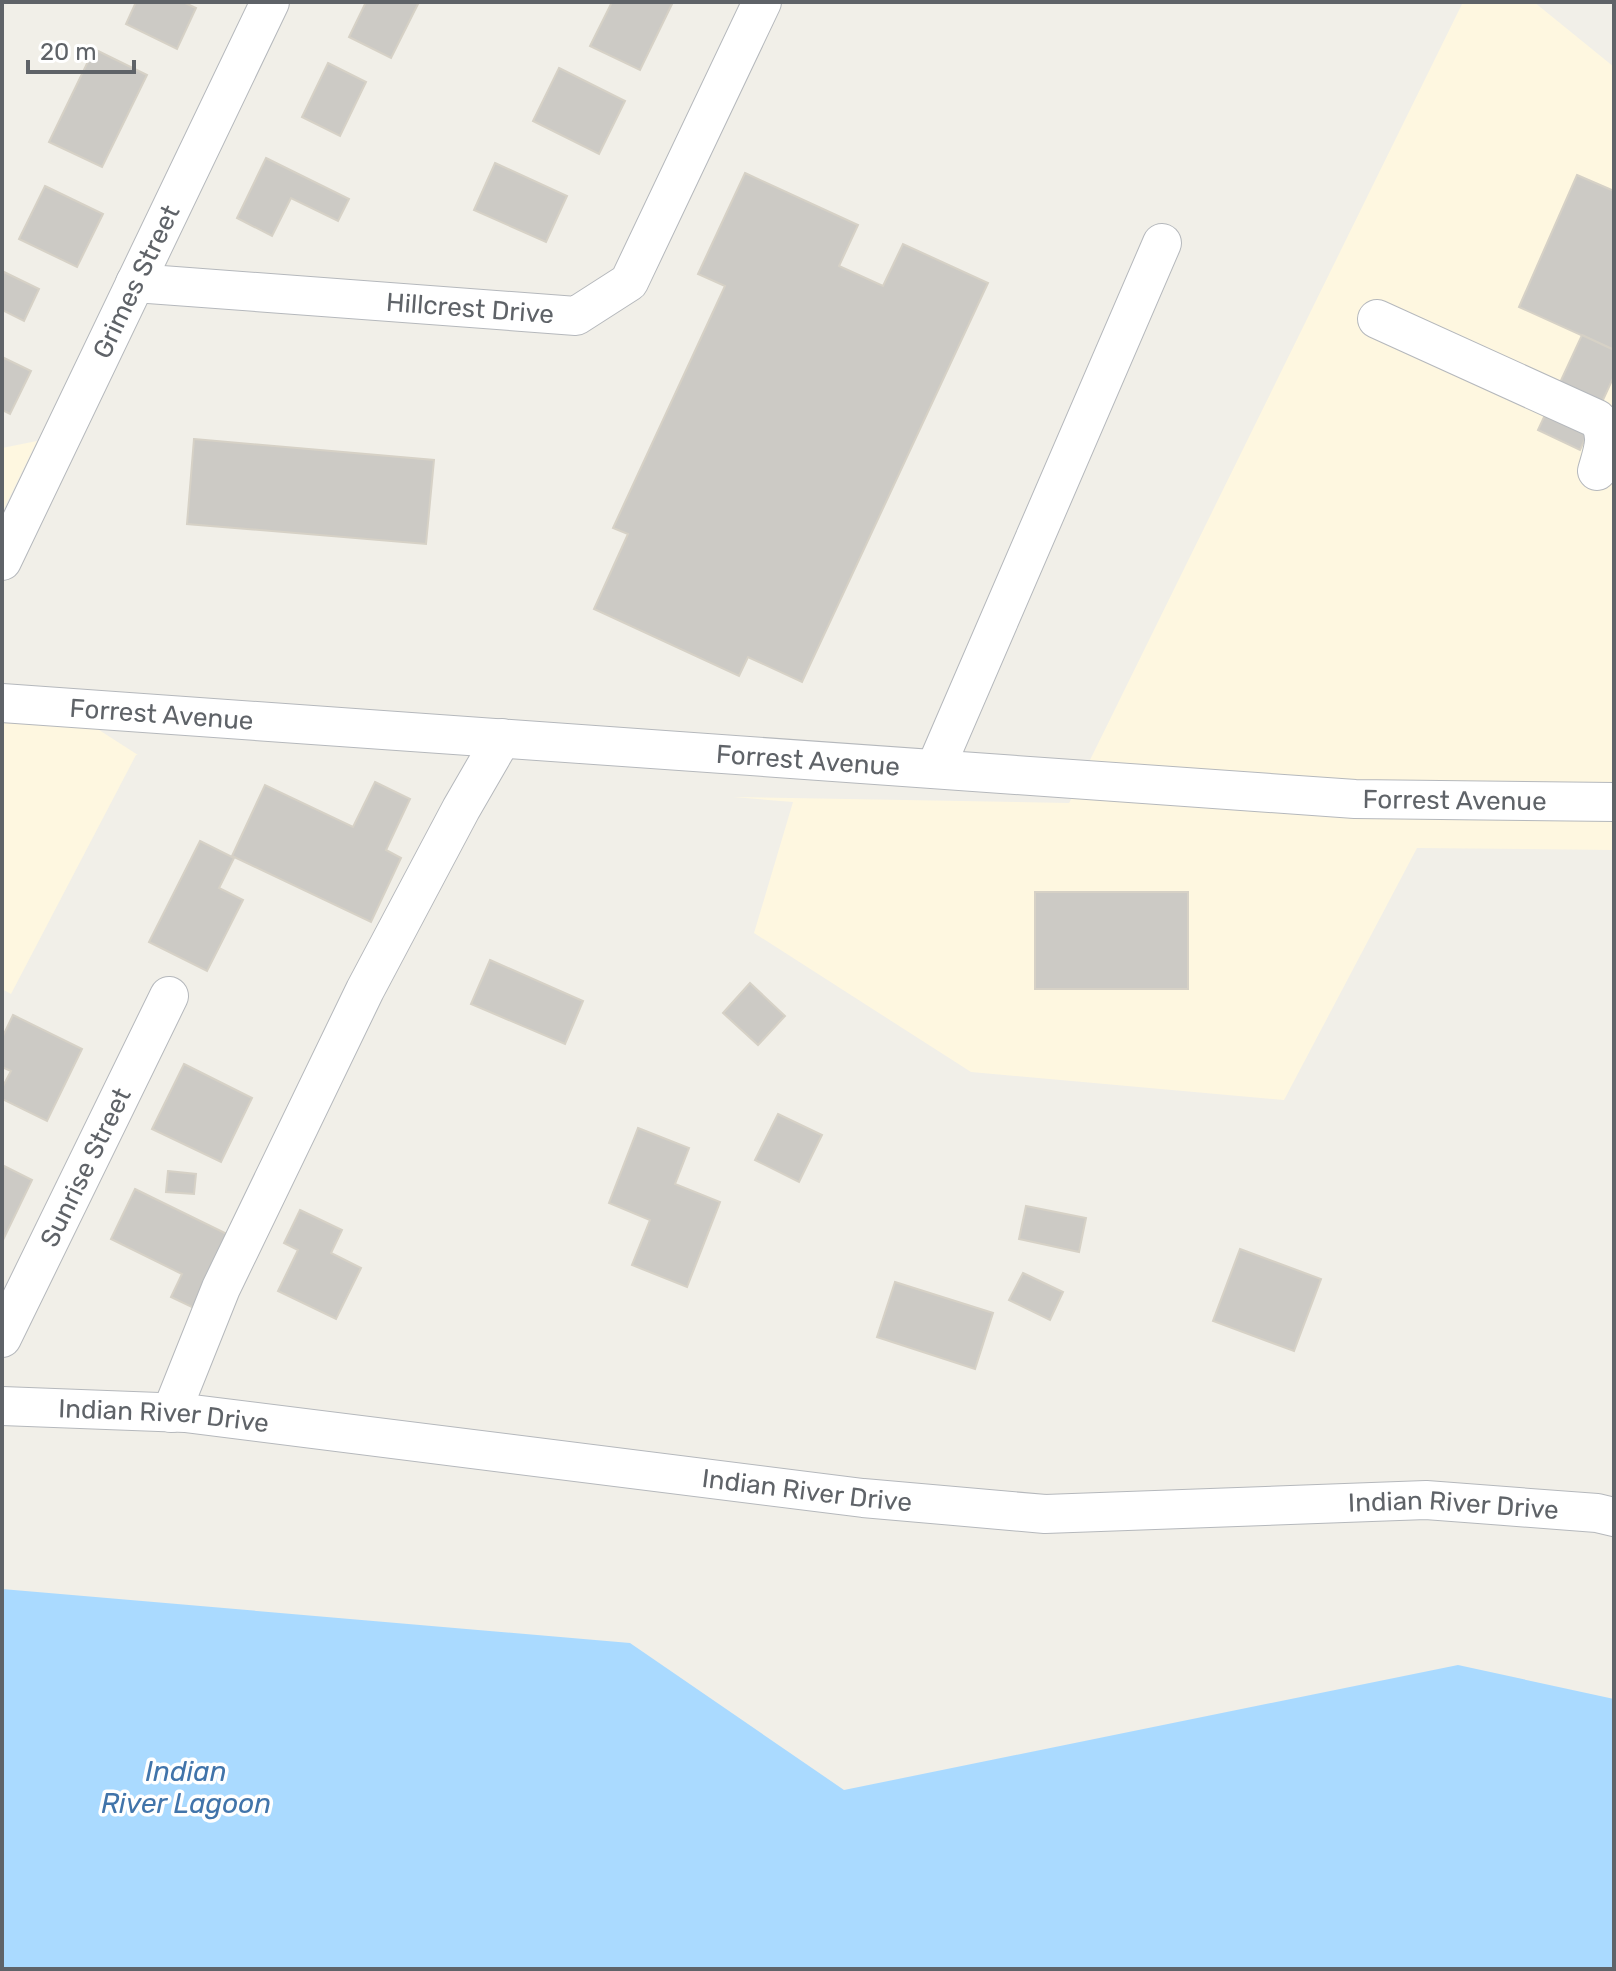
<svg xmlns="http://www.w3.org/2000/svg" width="1616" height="1971" font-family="Rubik,sans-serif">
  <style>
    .commercial { fill: #fef7e0 }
    .water { fill: #aadaff }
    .building { fill: #cccac5; stroke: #d6d1c6; stroke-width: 2 }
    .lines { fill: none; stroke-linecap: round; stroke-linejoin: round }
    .minor-casing { stroke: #b5b8bc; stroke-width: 40 }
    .minor { stroke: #fff; stroke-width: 38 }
    .labels { text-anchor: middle; stroke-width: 7; stroke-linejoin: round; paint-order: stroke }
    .street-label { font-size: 26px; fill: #5f6368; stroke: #fff }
    .water-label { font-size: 28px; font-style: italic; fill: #4174aa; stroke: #fff }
  </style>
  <rect width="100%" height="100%" fill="#f1efe8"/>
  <g class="commercial">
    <path d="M1463 2H1534L1614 67V784L1354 781 1089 762Z"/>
    <path d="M37 441 2 513V448Z"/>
    <path d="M2 721 96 728 138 755H136L11 994 2 989Z"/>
    <path d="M733 797 1069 803 1072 798 1357 818 1614 821V850L1417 848 1284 1100 971 1072 754 933 793 802Z"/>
  </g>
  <path class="water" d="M2 1589 630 1643 844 1790 1458 1665 1614 1699V1969H2Z"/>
  <g class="building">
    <path d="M136 2H183L196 8 177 49 126 24Z"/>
    <path d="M366 2H419L391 58 349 37Z"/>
    <path d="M612 2H673L640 70 590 46Z"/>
    <path d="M94 49 147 75 102 167 49 142Z"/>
    <path d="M328 63 366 82 340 136 302 117Z"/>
    <path d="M559 68 625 101 599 154 533 121Z"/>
    <path d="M266 158 349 199 338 221 291 198 272 236 237 218Z"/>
    <path d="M495 163 567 196 546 242 474 210Z"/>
    <path d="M745 173 858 225 839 266 883 286 903 244 988 283 802 682 748 657 739 676 594 609 628 534 613 528 725 286 698 274Z"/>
    <path d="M1577 175 1614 191V350L1519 307Z"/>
    <path d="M45 186 103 214 77 267 19 239Z"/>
    <path d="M2 271 39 289 24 321 2 310Z"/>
    <path d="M1582 335 1614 350V376L1580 450 1538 430Z"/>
    <path d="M2 357 31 371 10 414 2 410Z"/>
    <path d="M194 439 434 460 426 544 187 524Z"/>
    <path d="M375 782 410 799 386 850 401 858 371 922 232 856 265 785 353 827Z"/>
    <path d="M200 841 234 858 219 888 243 900 207 971 149 942Z"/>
    <rect x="1035" y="892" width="153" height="97"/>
    <path d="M490 960 583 1001 565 1044 471 1004Z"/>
    <path d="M750 983 785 1016 758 1045 723 1013Z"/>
    <path d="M13 1015 82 1049 47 1121 2 1099V1088L11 1071 2 1067V1038Z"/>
    <path d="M184 1064 252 1098 221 1162 152 1129Z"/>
    <path d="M778 1114 822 1135 799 1182 755 1160Z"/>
    <path d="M638 1128 689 1148 675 1184 720 1202 687 1287 632 1265 650 1220 609 1203Z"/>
    <path d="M2 1165 32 1180 2 1242Z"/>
    <path d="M168 1171 196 1174 194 1194 166 1192Z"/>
    <path d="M135 1189 231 1236 196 1309 171 1297 182 1274 111 1239Z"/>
    <path d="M1026 1206 1086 1218 1079 1252 1019 1239Z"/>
    <path d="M300 1210 342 1230 331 1253 361 1268 336 1319 278 1291 298 1250 284 1243Z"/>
    <path d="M1240 1249 1321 1279 1294 1351 1213 1321Z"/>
    <path d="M1023 1273 1063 1292 1050 1320 1009 1300Z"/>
    <path d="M895 1282 993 1313 975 1369 877 1337Z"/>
  </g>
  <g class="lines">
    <g class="minor-casing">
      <g id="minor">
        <path id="s1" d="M135 283 576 316 629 282 762 2"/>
        <path d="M1377 319 1597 419C1610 435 1602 453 1597 471"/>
        <path id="s2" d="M2 561 270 2"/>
        <path id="s3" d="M2 703 1355 799 1614 802"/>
        <path d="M935 769 1162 243"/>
        <path id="s4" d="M2 1338 169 996"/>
        <path id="s5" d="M2 1406 185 1413 863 1498 1045 1514 1426 1500 1597 1513 1614 1517"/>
        <path d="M171 1413 221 1288 365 990 461 809 502 738"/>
      </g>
    </g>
    <use href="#minor" class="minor"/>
  </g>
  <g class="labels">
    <g class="street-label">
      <text dy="9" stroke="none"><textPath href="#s2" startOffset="310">Grimes Street</textPath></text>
      <text dy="9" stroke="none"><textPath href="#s1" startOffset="336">Hillcrest Drive</textPath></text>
      <text dy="9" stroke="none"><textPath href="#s3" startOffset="160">Forrest Avenue</textPath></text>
      <text dy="9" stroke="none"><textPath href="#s3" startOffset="808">Forrest Avenue</textPath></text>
      <text dy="9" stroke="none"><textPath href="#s3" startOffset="1456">Forrest Avenue</textPath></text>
      <text dy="9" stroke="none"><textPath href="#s4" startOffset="190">Sunrise Street</textPath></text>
      <text dy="9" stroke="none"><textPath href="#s5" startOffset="162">Indian River Drive</textPath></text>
      <text dy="9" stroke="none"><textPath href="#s5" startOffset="810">Indian River Drive</textPath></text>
      <text dy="9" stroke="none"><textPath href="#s5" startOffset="1458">Indian River Drive</textPath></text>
    </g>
    <g class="water-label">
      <text x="186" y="1781">Indian<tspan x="186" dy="32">River Lagoon</tspan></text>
    </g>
  </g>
  <rect width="1616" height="1971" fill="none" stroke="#5f6368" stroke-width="8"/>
  <path d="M28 60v12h106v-12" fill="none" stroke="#5f6368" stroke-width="4"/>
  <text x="40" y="60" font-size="24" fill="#5f6368" stroke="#ffffff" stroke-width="6" paint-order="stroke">20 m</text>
</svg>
